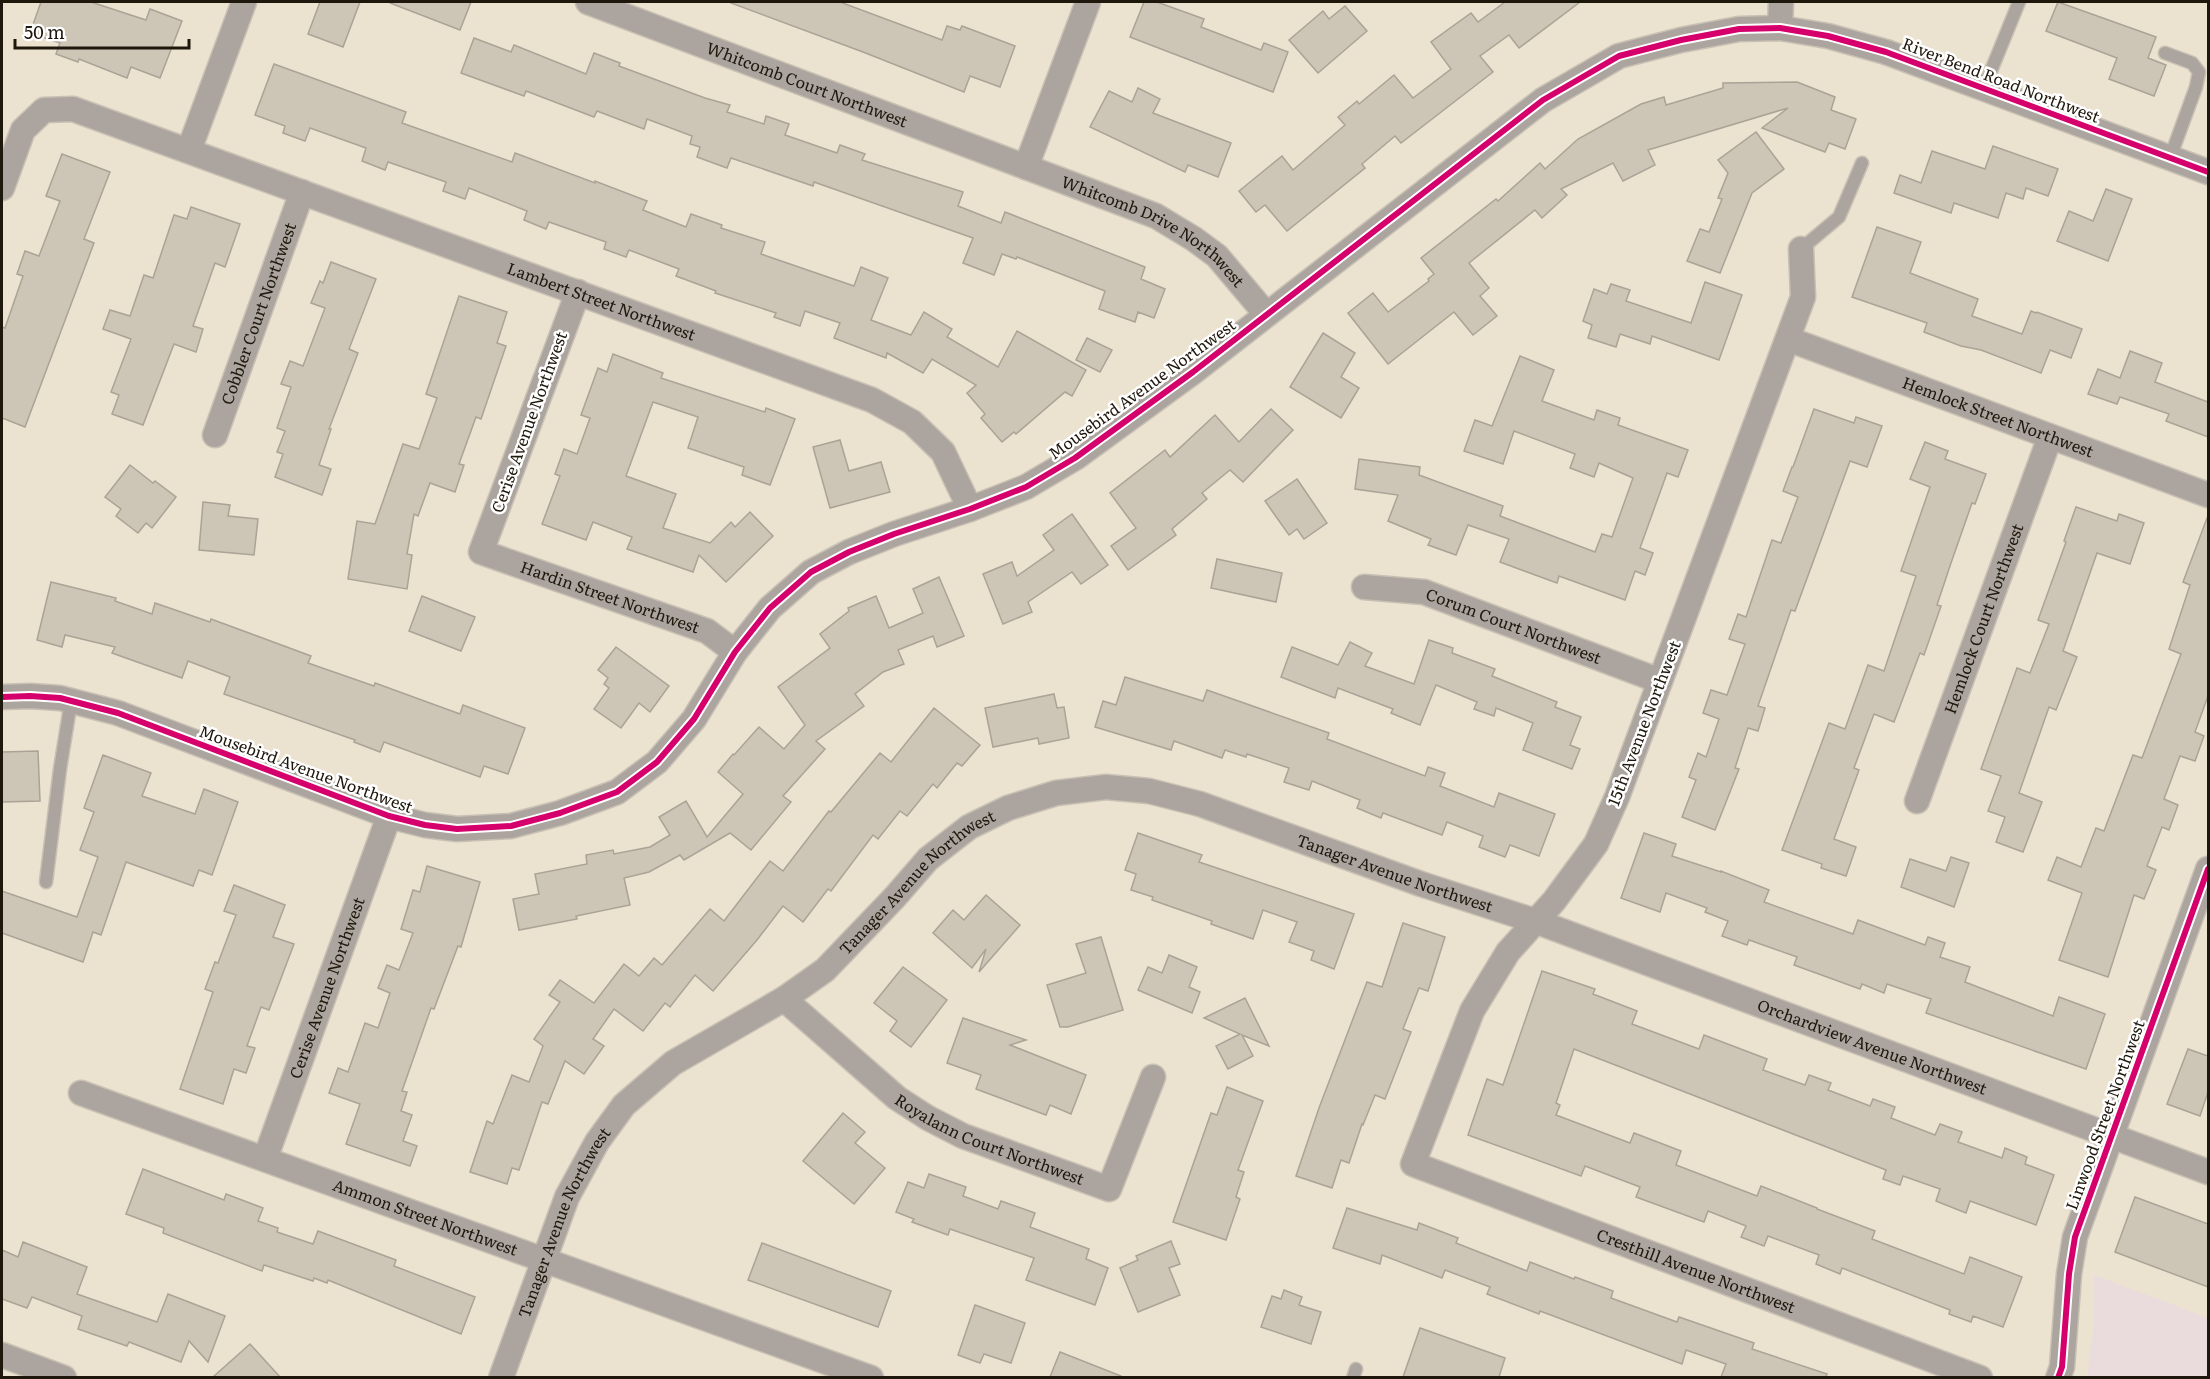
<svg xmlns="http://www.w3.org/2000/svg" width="2210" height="1379" font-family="Literata,serif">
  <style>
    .education { fill: #eadcdd }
    .building { fill: #cdc6b7; stroke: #aaa396; stroke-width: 1.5 }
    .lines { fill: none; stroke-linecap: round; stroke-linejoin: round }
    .lane-casing { stroke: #c8c1b3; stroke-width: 15 }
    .street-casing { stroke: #c8c1b3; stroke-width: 27 }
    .lane { stroke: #aba49f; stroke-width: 12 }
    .street { stroke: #aba49f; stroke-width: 24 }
    .cycleway-casing { stroke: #fff; stroke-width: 10 }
    .cycleway { stroke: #d6006c; stroke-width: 6 }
    .labels { text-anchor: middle; stroke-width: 5; stroke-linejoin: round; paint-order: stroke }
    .street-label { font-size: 16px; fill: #1e180c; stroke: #fff }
  </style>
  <rect width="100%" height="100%" fill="#ebe2d0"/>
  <path class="education" d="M2094 1275 2208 1318V1377H2087L2094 1321Z"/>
  <g class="building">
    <path d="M41 2H91L146 20 150 9 182 21 160 78 131 67 127 78 79 59 78 62 56 54 60 43 30 33Z"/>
    <path d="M320 2H360L343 47 308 34Z"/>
    <path d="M390 2H471L460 30 390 3Z"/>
    <path d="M731 2H840L942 40 947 26 960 30 962 26 1015 46 1000 87 970 76 964 92 863 52 731 3Z"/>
    <path d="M1144 2H1157L1204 19 1201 27 1261 50 1264 43 1288 52 1273 92 1130 37Z"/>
    <path d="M1505 2H1580L1519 48 1509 35 1480 56 1493 72 1401 143 1395 136 1362 164 1365 168 1287 231 1265 205 1256 212 1239 191 1282 156 1293 170 1345 125 1338 117 1357 101 1359 104 1394 75 1413 98 1451 69 1431 42 1471 13 1478 22Z"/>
    <path d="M2058 2 2156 37 2148 58 2166 65 2154 96 2109 79 2117 58 2046 31Z"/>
    <path d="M1345 6 1367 31 1318 73 1289 40 1323 11 1329 19Z"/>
    <path d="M474 38 511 52 514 45 586 74 594 53 620 63 619 66 705 98 730 105 727 112 764 124 766 116 789 124 785 135 837 153 840 145 865 154 862 160 963 192 958 206 1001 223 1005 212 1145 267 1141 279 1165 289 1154 318 1138 312 1135 322 1099 309 1105 291 1017 257 1016 259 1002 254 994 275 963 263 973 238 814 182 813 186 731 158 727 168 697 157 700 147 690 144 692 136 647 119 644 129 597 111 594 117 526 91 524 96 461 73Z"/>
    <path d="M274 64 406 112 402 123 512 162 515 153 595 183V181L647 201 643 210 686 227 691 214 722 225 721 228 765 242 761 254 854 286 861 267 888 278 871 320 911 335 924 312 952 329 947 337 998 367 1017 331 1086 370 1072 396 1065 392 1016 434 1014 432 1002 442 981 418 985 414 967 393 976 385 932 359 923 373 887 353 886 358 834 338 840 323 805 311 800 326 774 317 776 313 715 293 716 291 676 276 679 269 629 250 626 257 604 249 606 242 549 222 546 229 524 220 527 211 469 188 465 199 443 191 446 182 388 162 385 170 362 161 366 148 310 128 305 141 283 133 285 126 255 115Z"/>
    <path d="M1797 82 1835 97 1831 110 1856 119 1845 149 1829 143 1825 152 1762 128 1788 108 1648 150 1655 165 1623 181 1613 163 1561 189 1567 195 1542 218 1535 210 1469 263 1489 288 1480 296 1497 316 1473 335 1454 312 1388 364 1348 313 1373 293 1388 312 1429 281 1428 279 1434 274 1421 258 1496 199 1498 201 1540 163 1545 169 1578 139 1641 104 1664 97 1666 105 1723 88V83Z"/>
    <path d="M1138 88 1160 99 1153 113 1231 143 1218 177 1188 165 1185 172 1090 127 1109 91 1132 102Z"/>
    <path d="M1756 132 1784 169 1752 193 1720 273 1687 261 1700 229 1709 232 1722 199 1718 198 1728 173 1718 160Z"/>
    <path d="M1993 146 2058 169 2048 196 2026 188 2023 199 2006 193 1998 218 1954 203 1951 213 1894 193 1900 175 1921 183 1932 151 1985 169Z"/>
    <path d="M62 154 110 172 84 239 94 243 25 427 2 418V327L5 328 23 276 17 274 25 251 39 256 60 201 46 196Z"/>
    <path d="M2106 189 2132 199 2108 261 2057 241 2069 211 2093 221Z"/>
    <path d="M191 207 240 224 225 267 215 263 193 326 203 329 196 352 174 344 143 425 112 414 119 395 111 392 131 339 103 329 110 310 130 316 144 275 153 278 174 215 187 219Z"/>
    <path d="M1877 227 1921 242 1910 273 1978 299 1972 316 2022 334 2031 311 2036 313 2037 312 2082 329 2071 358 2050 350 2041 373 1981 350 1961 346 1924 332 1927 323 1852 297Z"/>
    <path d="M331 262 376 279 349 349 358 353 329 429H331L319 465 331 469 322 495 275 477 283 454 277 452 285 431 277 428 291 387 281 384 290 361 303 366 325 308 311 303 320 281 323 283Z"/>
    <path d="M1705 282 1742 295 1719 360 1652 336 1650 344 1620 334 1616 347 1588 338 1592 325 1583 321 1594 289 1607 294 1611 284 1630 290 1626 301 1691 323Z"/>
    <path d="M459 296 507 312 497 343 506 346 481 419 476 417 459 464 464 465 455 492 430 483 418 516 414 514 407 554 412 555 407 589 348 579 357 521 375 524 403 444 419 449 437 398 426 394Z"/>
    <path d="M1323 333 1355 353 1341 377 1359 388 1341 418 1290 387Z"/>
    <path d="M1087 338 1112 350 1100 372 1076 360Z"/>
    <path d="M2130 351 2162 363 2155 382 2208 402V437L2166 421 2169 414 2120 397 2117 404 2088 394 2098 369 2120 378Z"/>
    <path d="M613 354 663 373 661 378 765 412 766 408 795 419 770 485 742 475 744 467 688 448 698 417 653 402 626 476 676 494 663 528 710 543 731 522 735 527 750 512 773 536 726 582 699 555 693 572 627 549 632 537 593 522 586 540 542 524 560 476 555 474 564 449 577 454 590 418 581 415 598 368 607 372Z"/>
    <path d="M1520 356 1554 370 1542 401 1594 420 1597 410 1620 418 1618 425 1688 450 1678 477 1667 473 1640 548 1653 553 1645 575 1635 571 1625 600 1559 576 1557 583 1500 562 1509 539 1468 525 1456 555 1428 545 1431 539 1388 521 1398 495 1355 489 1359 459 1420 467 1419 475 1503 506 1500 516 1595 552 1602 534 1612 537 1633 478 1599 463 1594 477 1570 468 1575 454 1514 431 1503 464 1464 451 1475 420 1492 426Z"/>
    <path d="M1271 409 1293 430 1243 482 1230 470 1202 493 1207 499 1172 529 1176 535 1128 570 1111 546 1136 528 1110 493 1165 450 1170 457 1215 415 1239 442Z"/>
    <path d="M1814 409 1854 423 1856 417 1882 426 1867 467 1850 461 1795 611 1791 610 1758 706 1765 708 1758 731 1748 728 1735 768 1739 769 1715 830 1682 817 1696 780 1689 777 1698 753 1706 757 1719 719 1703 713 1711 690 1727 695 1745 644 1729 639 1738 614 1746 617 1772 540 1781 543 1798 497 1783 491 1792 467H1793Z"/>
    <path d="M840 440 849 471 881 462 890 492 830 508 813 447Z"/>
    <path d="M1925 442 1948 451 1945 459 1986 474 1975 504 1972 503 1951 563 1937 605 1941 606 1924 655 1920 653 1894 722 1874 714 1854 768 1859 770 1834 839 1856 847 1846 876 1821 868 1822 864 1782 850 1829 723 1845 729 1868 665 1884 671 1916 576 1901 571 1930 487 1910 479Z"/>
    <path d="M130 465 153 483 155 481 176 497 152 528 146 523 138 533 116 516 121 509 105 497Z"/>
    <path d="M1297 479 1327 523 1304 539 1297 529 1289 535 1265 501Z"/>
    <path d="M203 502 230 505 228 516 258 519 254 555 199 550Z"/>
    <path d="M2076 507 2117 521 2119 514 2144 523 2130 564 2097 553 2063 651 2077 657 2056 710 2049 707 2019 793 2042 802 2023 852 1996 842 2005 817 1988 811 2001 776 1981 769 2017 668 2030 673 2049 624 2038 620 2066 542 2064 541Z"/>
    <path d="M1072 514 1108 565 1081 584 1072 572 1028 602 1032 612 1003 624 983 574 1012 562 1017 576 1054 550 1043 535Z"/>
    <path d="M2207 518 2208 519V696L2195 732 2204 736 2195 761 2180 756 2164 799 2178 805 2169 830 2162 827 2147 866 2156 870 2144 899 2134 895 2108 977 2059 960 2082 893 2048 880 2057 857 2081 867 2096 828 2104 831 2133 755 2142 758 2181 654 2169 649 2190 585 2183 582Z"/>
    <path d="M1217 559 1282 573 1276 602 1211 588Z"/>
    <path d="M939 577 964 636 937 647 933 636 898 650 904 664 883 672 855 694 864 706 816 741 825 749 783 796 791 802 751 850 730 833 684 860 680 855 649 872 624 878 630 905 576 916 577 919 519 930 513 899 539 894 535 874 587 864 586 855 613 850 614 854 650 847 670 835 659 817 686 801 707 837 743 794 718 772 733 754 734 755 759 727 784 749 805 725 778 687 830 648 820 634 849 611 848 608 876 596 889 628 923 613 913 589Z"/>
    <path d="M51 582 116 598 115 601 152 614 155 603 210 622 211 619 311 656 308 663 374 686 375 683 460 714 463 705 525 728 508 774 484 766 480 777 384 742 380 752 354 742 355 740 224 694 230 677 188 661 182 678 112 653 115 647 65 635 62 647 37 640Z"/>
    <path d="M422 596 475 617 461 651 409 631Z"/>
    <path d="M1429 640 1453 648 1452 653 1495 669 1492 676 1557 702 1555 707 1581 717 1570 745 1580 749 1572 769 1523 750 1533 723 1496 708 1494 716 1474 709 1477 702 1436 685 1420 725 1391 713 1393 709 1338 688 1335 698 1281 677 1292 647 1338 665 1350 642 1372 653 1365 666 1414 684Z"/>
    <path d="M616 647 669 686 650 712 639 703 621 728 594 709 609 688 604 684 608 678 598 670Z"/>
    <path d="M1125 677 1203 701 1207 690 1329 733 1327 739 1425 776 1428 767 1445 773 1440 786 1494 807 1499 793 1555 814 1539 856 1510 845 1505 857 1479 847 1483 836 1447 822 1442 835 1383 813 1381 818 1357 808 1360 800 1312 781 1309 790 1284 782 1289 768 1247 754 1246 757 1225 750 1222 758 1174 741 1171 750 1095 727 1103 701 1116 705Z"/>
    <path d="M1054 694 1057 708 1064 707 1069 738 1039 744 1038 738 993 747 985 708Z"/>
    <path d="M934 708 980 745 962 766 957 763 937 788 933 784 907 816 900 811 878 839 873 835 831 891 828 889 803 922 783 906 757 940 713 991 695 975 670 1007 665 1003 643 1031 614 1009 593 1039 604 1046 584 1074 565 1061 548 1104 542 1102 519 1170 512 1168 507 1184 470 1172 487 1121 493 1124 512 1075 529 1082 543 1046 534 1039 560 1002 549 995 560 980 594 1003 624 964 639 976 654 958 662 965 710 909 724 921 770 861 783 871 829 811 831 812 880 753 891 762Z"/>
    <path d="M38 751 40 801 2 802V752Z"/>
    <path d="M103 755 151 773 142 796 195 814 204 789 238 802 212 875 199 870 193 886 126 862 101 935 93 932 83 962 2 933V891L77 917 98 857 80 850 94 812 84 808Z"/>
    <path d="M1138 833 1202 855 1199 862 1354 914 1334 969 1311 960 1314 951 1289 942 1297 922 1263 910 1253 939 1211 924 1212 921 1152 900 1153 897 1131 890 1136 874 1125 870Z"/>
    <path d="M1644 833 1676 844 1672 856 1721 872V871L1769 890 1764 902 1853 934 1858 920 1925 945 1928 937 1945 943 1940 957 1970 967 1965 982 2053 1016 2059 997 2105 1014 2086 1069 1926 1013 1931 999 1887 984 1884 993 1862 984 1860 989 1794 965 1797 957 1749 940 1747 945 1722 936 1728 921 1705 912 1707 908 1666 893 1660 912 1621 898Z"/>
    <path d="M1951 857 1969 863 1954 907 1901 887 1910 859 1946 871Z"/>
    <path d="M427 866 480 882 461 947 458 946 434 1009 431 1008 402 1091 407 1092 401 1111 412 1115 403 1141 417 1146 410 1166 346 1144 360 1104 329 1093 338 1068 348 1072 365 1023 378 1028 390 993 378 988 387 965 399 970 413 933 401 929 413 890 420 892Z"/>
    <path d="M234 885 285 905 273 937 294 944 269 1010 261 1007 247 1046 255 1048 246 1073 234 1069 223 1104 180 1089 213 992 205 989 215 962 218 963 236 915 224 911Z"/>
    <path d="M986 895 1020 925 979 972 986 949 972 968 933 933 953 910 964 920Z"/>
    <path d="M1403 923 1445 937 1428 991 1419 988 1403 1029 1411 1032 1385 1099 1375 1095 1363 1125 1362 1124 1349 1163 1341 1160 1332 1188 1296 1176 1319 1108 1367 982 1382 987Z"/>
    <path d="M1101 937 1123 1010 1068 1027H1060L1047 985 1086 973 1076 944Z"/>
    <path d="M1169 955 1197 967 1189 987 1200 992 1192 1013 1138 990 1148 967 1162 973Z"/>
    <path d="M903 967 947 1000 911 1047 890 1031 897 1021 874 1003Z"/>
    <path d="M1542 971 1595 989 1593 994 1637 1011 1632 1024 1699 1049 1704 1035 1767 1059 1763 1070 1805 1085 1809 1075 1831 1083 1828 1090 1870 1106 1873 1099 1895 1107 1891 1118 1935 1135 1940 1124 1962 1132 1958 1142 2002 1158 2005 1148 2027 1157 2025 1164 2054 1175 2036 1225 1970 1201 1966 1213 1936 1201 1940 1189 1903 1176 1900 1185 1883 1179 1886 1170 1574 1049 1556 1103 1560 1105 1556 1115 1630 1143 1634 1133 1681 1151 1676 1165 1757 1196 1761 1186 1817 1208V1209L1875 1231 1872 1239 1964 1274 1970 1257 2022 1277 2003 1327 1973 1316 1971 1322 1949 1314 1950 1310 1842 1268 1840 1274 1816 1264 1819 1255 1768 1236 1764 1246 1741 1237 1746 1226 1708 1211 1704 1222 1636 1197 1640 1187 1585 1166 1581 1176 1468 1135 1487 1079 1503 1085Z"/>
    <path d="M1245 998 1269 1046 1242 1035 1253 1056 1228 1069 1216 1046 1240 1034 1204 1018Z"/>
    <path d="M963 1018 1026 1040 1010 1045 1086 1075 1071 1114 1050 1105 1046 1115 976 1089 981 1075 947 1063Z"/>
    <path d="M2188 1049 2208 1056V1092L2200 1116 2167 1104Z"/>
    <path d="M1227 1087 1263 1101 1238 1170 1244 1172 1236 1197 1240 1199 1226 1240 1173 1222 1211 1113 1217 1115Z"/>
    <path d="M843 1113 865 1132 855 1143 885 1168 854 1204 803 1161Z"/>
    <path d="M143 1169 224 1200 226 1194 263 1208 258 1221 278 1228 277 1232 313 1244 318 1231 396 1260 394 1266 475 1297 461 1334 328 1280 327 1283 314 1278 313 1281 264 1265 262 1271 163 1233 164 1228 126 1214Z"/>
    <path d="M929 1174 966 1187 963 1196 998 1209 1001 1201 1035 1213 1030 1227 1089 1249 1086 1259 1108 1268 1095 1305 1026 1280 1034 1258 950 1229 948 1235 912 1222 914 1219 896 1212 908 1182 924 1188Z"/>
    <path d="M2135 1197 2208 1224V1287L2115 1252Z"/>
    <path d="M1347 1208 1417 1230 1419 1223 1458 1238 1456 1243 1527 1271 1530 1262 1574 1279 1575 1277 1613 1291 1611 1298 1677 1322 1679 1317 1754 1343 1752 1349 1827 1374 1826 1377H1721L1726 1364 1686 1350 1682 1364 1540 1311 1539 1314 1487 1294 1490 1287 1445 1270 1442 1278 1382 1255 1380 1264 1333 1248Z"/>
    <path d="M1171 1241 1180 1264 1169 1268 1180 1295 1138 1312 1120 1268 1138 1260 1136 1256Z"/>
    <path d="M23 1242 87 1267 77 1294 157 1322 168 1294 225 1316 208 1362 189 1341 181 1362 129 1342 127 1346 78 1329 82 1316 32 1297 27 1308 2 1299V1250L18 1257Z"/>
    <path d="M762 1243 891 1291 878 1327 748 1280Z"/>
    <path d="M1284 1290 1302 1297 1299 1305 1321 1312 1311 1344 1261 1327 1272 1296 1281 1299Z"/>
    <path d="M975 1305 1025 1323 1011 1363 984 1354 980 1363 958 1355Z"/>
    <path d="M1420 1328 1505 1358 1499 1377H1403Z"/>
    <path d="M250 1344 280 1377H213Z"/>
    <path d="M1060 1352 1121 1376V1377H1050Z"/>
  </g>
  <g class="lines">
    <g class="lane-casing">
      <g id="lane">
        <path d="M2165 53 2192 63 2199 72 2196 87 2170 158"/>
        <path d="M1984 88 2019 2"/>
        <path d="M1801 249 1839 217 1862 163"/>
        <path d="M46 882 60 769 71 701"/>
        <path d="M1353 1378 1356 1369"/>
      </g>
    </g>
    <g class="street-casing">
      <g id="street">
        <path id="s1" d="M588 2 1156 216 1194 239 1217 256 1266 314"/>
        <path d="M1780 28 1781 2"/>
        <path d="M189 150 244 2"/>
        <path d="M1026 167 1088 2"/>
        <path id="s2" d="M2 188 23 130 44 110 73 109 872 400 912 422 943 452 970 509"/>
        <path id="s3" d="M1801 249 1803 297 1617 797 1596 844 1554 901 1508 952 1472 1011 1413 1164 1980 1378"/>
        <path id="s4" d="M578 292 481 552 707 631 735 652"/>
        <path id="s5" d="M1788 339 2208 495"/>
        <path id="s6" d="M215 435 302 192"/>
        <path id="s7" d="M1364 587 1424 592 1660 681"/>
        <path d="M2 697 30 696 60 698 118 713 389 816 425 825 457 829 511 826 560 813 617 792 657 762 694 719 735 652 770 608 811 572 849 552 894 534 970 509 1026 487 1075 458 1193 372 1543 100 1619 56 1681 40 1739 29 1780 28 1828 36 1886 52 2208 172"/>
        <path id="s8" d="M1917 801 2050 437"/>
        <path id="s9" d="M784 999 897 1098 928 1118 963 1136 1109 1189 1153 1077"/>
        <path id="s10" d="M81 1093 871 1378"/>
        <path id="s11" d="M265 1159 389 816"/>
        <path d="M2 1355 64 1378"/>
        <path id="s12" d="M501 1378 567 1197 597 1142 624 1105 673 1063 784 999 825 970 895 897 928 859 969 827 1008 808 1056 793 1106 787 1149 791 1200 804 1421 884 1535 921 2208 1172"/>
        <path d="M2058 1378 2062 1367 2069 1274 2075 1237 2208 869"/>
      </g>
    </g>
    <use href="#lane" class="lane"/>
    <use href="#street" class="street"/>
    <g class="cycleway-casing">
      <g id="cycleway">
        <path d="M2 697 30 696 60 698 118 713 389 816 425 825 457 829 511 826 560 813 617 792 657 762 694 719 735 652 770 608 811 572 849 552 894 534 970 509 1026 487 1075 458 1193 372 1543 100 1619 56 1681 40 1739 29 1780 28 1828 36 1886 52 2208 172"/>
        <path d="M2058 1378 2062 1367 2069 1274 2075 1237 2208 869"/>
      </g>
    </g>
    <use href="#cycleway" class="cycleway"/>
  </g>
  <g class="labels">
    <g class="street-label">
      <text transform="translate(2001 80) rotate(21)" y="6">River Bend Road Northwest</text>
      <text dy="6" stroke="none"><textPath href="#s1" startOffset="234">Whitcomb Court Northwest</textPath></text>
      <text dy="6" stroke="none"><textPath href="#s1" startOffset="612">Whitcomb Drive Northwest</textPath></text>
      <text dy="6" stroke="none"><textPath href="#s2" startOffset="682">Lambert Street Northwest</textPath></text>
      <text dy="6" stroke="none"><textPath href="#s6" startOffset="129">Cobbler Court Northwest</textPath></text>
      <text transform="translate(1142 389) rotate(-36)" y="6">Mousebird Avenue Northwest</text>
      <text dy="6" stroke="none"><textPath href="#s5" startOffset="224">Hemlock Street Northwest</textPath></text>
      <text transform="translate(529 422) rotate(-70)" y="6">Cerise Avenue Northwest</text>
      <text dy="6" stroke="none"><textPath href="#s4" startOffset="414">Hardin Street Northwest</textPath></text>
      <text dy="6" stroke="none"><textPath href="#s8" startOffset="194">Hemlock Court Northwest</textPath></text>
      <text dy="6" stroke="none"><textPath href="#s7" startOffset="156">Corum Court Northwest</textPath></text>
      <text transform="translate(1644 723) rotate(-69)" y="6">15th Avenue Northwest</text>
      <text transform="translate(306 769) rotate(20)" y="6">Mousebird Avenue Northwest</text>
      <text dy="6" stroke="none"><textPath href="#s12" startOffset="1194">Tanager Avenue Northwest</textPath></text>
      <text dy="6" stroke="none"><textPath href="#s12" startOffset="672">Tanager Avenue Northwest</textPath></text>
      <text dy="6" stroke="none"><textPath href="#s11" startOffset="182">Cerise Avenue Northwest</textPath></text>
      <text dy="6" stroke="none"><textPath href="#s12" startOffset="1702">Orchardview Avenue Northwest</textPath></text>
      <text transform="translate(2105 1115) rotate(-70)" y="6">Linwood Street Northwest</text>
      <text dy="6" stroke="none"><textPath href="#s9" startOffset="252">Royalann Court Northwest</textPath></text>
      <text dy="6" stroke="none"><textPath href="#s10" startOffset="366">Ammon Street Northwest</textPath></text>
      <text dy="6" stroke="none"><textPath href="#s12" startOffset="168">Tanager Avenue Northwest</textPath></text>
      <text dy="6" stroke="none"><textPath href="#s3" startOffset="1308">Cresthill Avenue Northwest</textPath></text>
    </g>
  </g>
  <rect width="2210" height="1379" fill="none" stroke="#1e180c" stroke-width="6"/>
  <path d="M15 39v9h174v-9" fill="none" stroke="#1e180c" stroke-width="3"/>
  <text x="24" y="39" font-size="18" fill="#1e180c" stroke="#ffffff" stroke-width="4.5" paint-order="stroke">50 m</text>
</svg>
